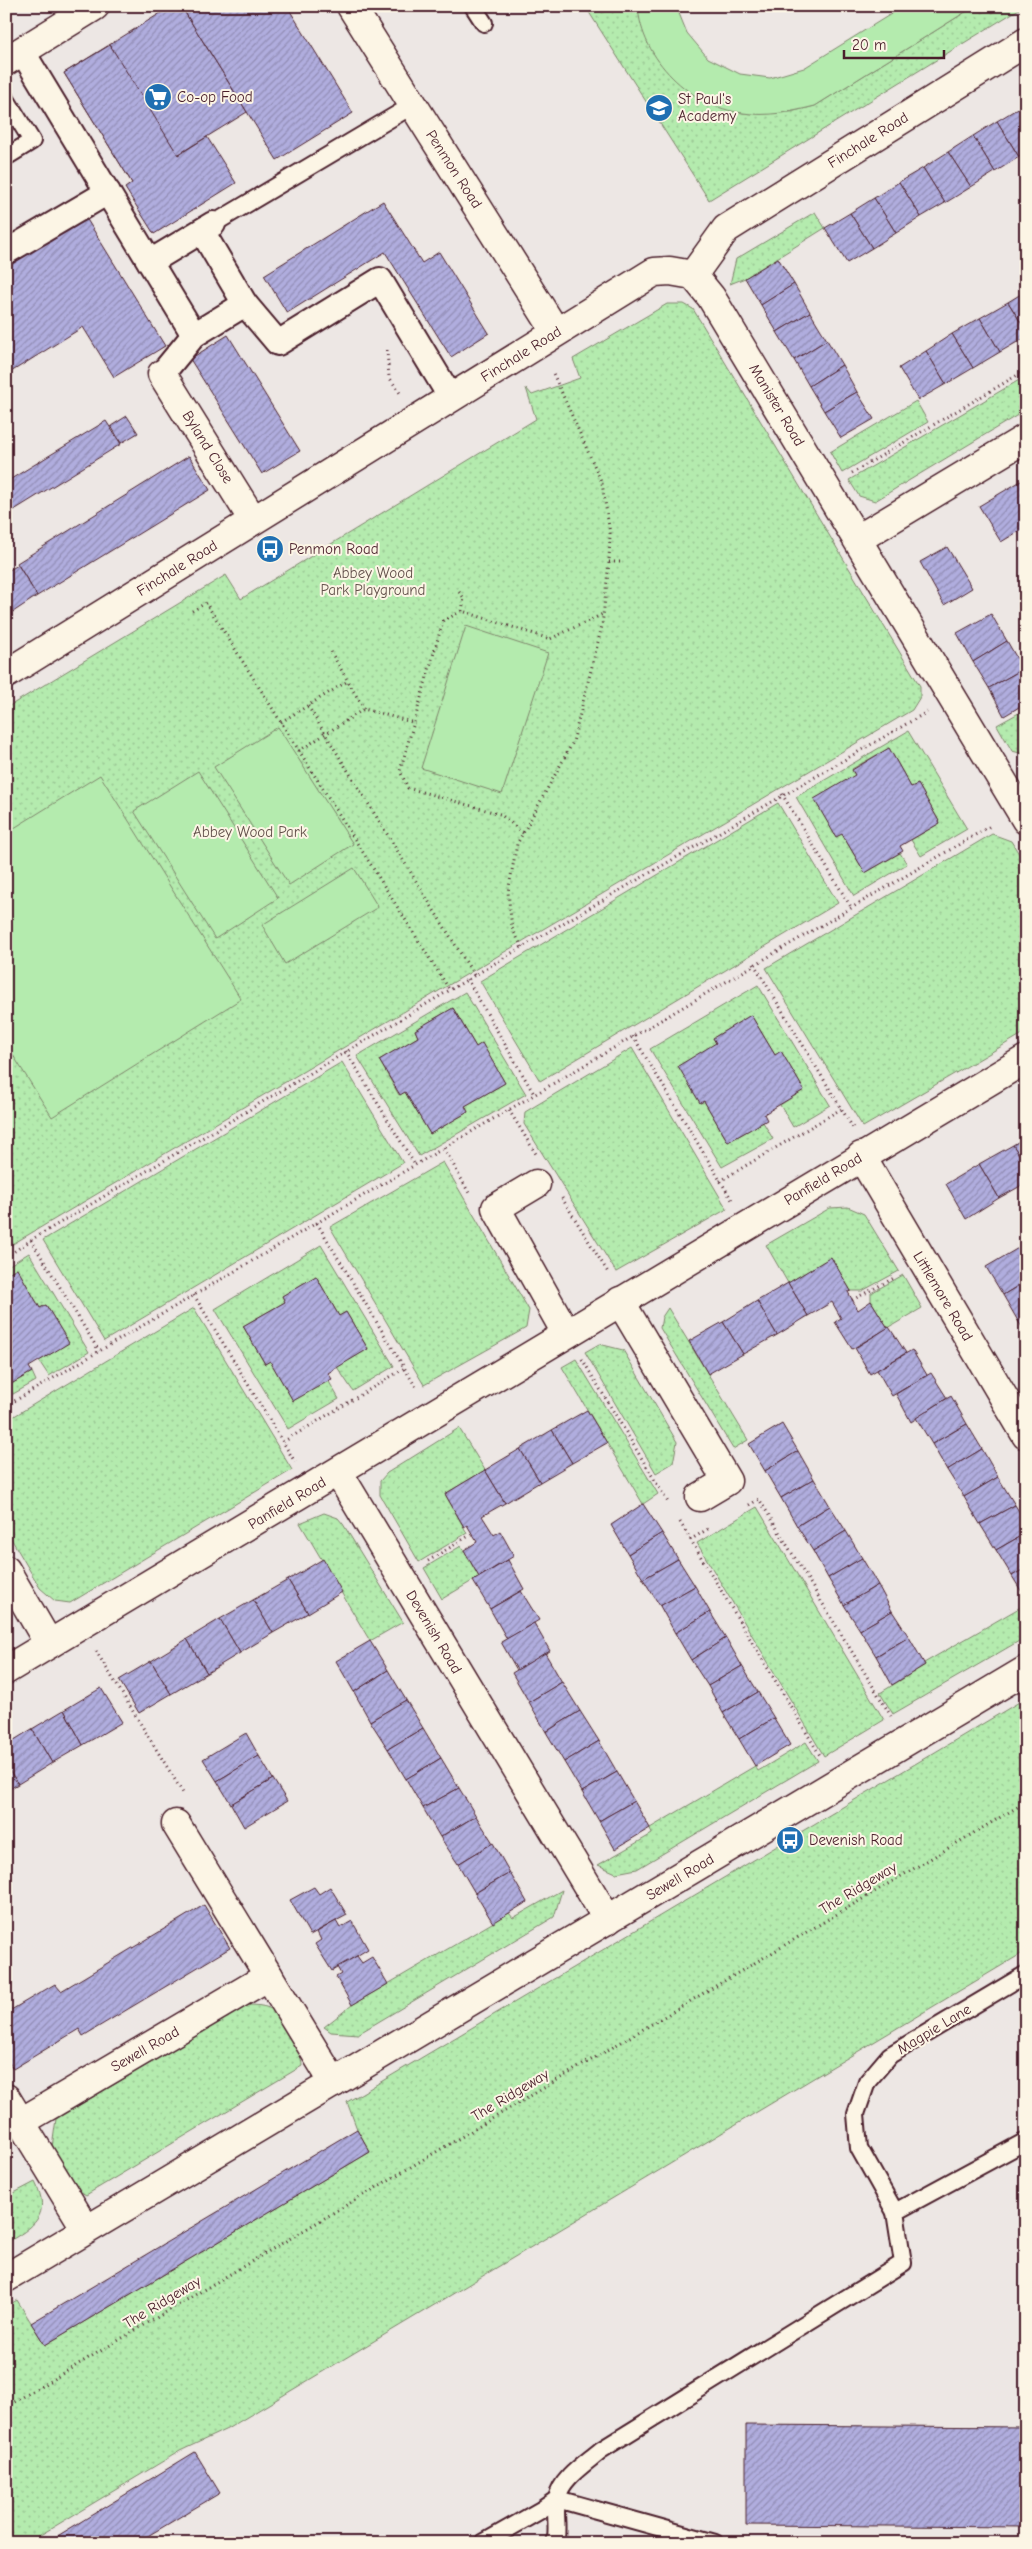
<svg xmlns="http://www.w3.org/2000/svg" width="1032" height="2549" font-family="'Comic Neue',sans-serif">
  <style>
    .green { fill: url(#green-dots); stroke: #7f856c; fill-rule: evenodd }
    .pitch { fill: #b4ebae; stroke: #7f856c }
    .building { fill: url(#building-hatch); stroke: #4a1f2b }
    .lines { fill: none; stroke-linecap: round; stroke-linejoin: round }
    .service-casing { stroke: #4a1f2b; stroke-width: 20 }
    .pedestrian-casing { stroke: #4a1f2b; stroke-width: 28 }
    .minor-casing { stroke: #4a1f2b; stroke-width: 31 }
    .tertiary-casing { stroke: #4a1f2b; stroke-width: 31 }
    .path { stroke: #4a1f2b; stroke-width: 3; stroke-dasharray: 1 4; stroke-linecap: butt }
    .service { stroke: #fcf5e5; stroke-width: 16 }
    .pedestrian { stroke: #fcf5e5; stroke-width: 24 }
    .minor { stroke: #fcf5e5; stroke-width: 28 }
    .tertiary { stroke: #fcf5e5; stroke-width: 28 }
    .labels { text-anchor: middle; stroke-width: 4; stroke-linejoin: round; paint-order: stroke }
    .poi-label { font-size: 15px; fill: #4a1f2b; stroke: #fcf5e5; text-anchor: start }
    .street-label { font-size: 15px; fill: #4a1f2b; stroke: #fcf5e5 }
    .park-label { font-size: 15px; fill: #64524c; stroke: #fcf5e5 }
  </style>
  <defs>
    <pattern id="green-dots" width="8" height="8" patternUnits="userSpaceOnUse" patternTransform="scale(1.25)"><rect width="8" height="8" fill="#b4ebae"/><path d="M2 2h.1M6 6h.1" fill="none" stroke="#9cc996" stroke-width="1.8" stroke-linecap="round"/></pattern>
    <pattern id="building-hatch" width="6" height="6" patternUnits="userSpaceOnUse" patternTransform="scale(1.25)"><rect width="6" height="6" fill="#b0adde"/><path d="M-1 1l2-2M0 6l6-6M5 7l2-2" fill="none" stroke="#918cb4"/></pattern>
  </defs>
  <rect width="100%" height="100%" fill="#ede7e4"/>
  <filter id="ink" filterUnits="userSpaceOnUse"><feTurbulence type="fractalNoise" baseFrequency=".02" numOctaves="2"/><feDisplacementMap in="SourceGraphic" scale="10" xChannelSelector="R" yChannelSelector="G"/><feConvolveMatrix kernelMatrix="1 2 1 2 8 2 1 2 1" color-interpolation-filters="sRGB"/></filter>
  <g filter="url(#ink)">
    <g class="green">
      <path d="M585 6H638L648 44 743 113 790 112 815 106 975 6H1024L709 200Z"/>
      <path d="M815 212 825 228 745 278 730 284 736 259Z"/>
      <path d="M667 304H684L693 309 920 686V697L912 710 6 1248V708L226 575 241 599 536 419 526 388 532 395 580 378 573 359Z"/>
      <path d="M1026 376V410L875 501 859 496 849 480Z"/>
      <path d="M916 401 928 422 842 473 830 452Z"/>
      <path d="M1026 709V754H1024L1012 751 997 725Z"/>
      <path d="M908 731 967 829 921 856 911 840 940 823 918 784 911 787 889 748 852 769 855 775 842 834 865 873 900 853 907 864 854 896 796 797Z"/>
      <path d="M778 803 838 903 540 1081 480 981Z"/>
      <path d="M992 834 1011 841 1026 865V1032L863 1127 766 968Z"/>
      <path d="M758 985 830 1105 793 1127 780 1105 804 1090 781 1052 775 1055 751 1015 713 1038 716 1043 700 1103 704 1101 728 1142 763 1122 773 1139 722 1167 650 1049Z"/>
      <path d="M465 992 526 1094 419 1156 357 1056ZM453 1008 476 1047 481 1044 505 1083 465 1106 468 1112 430 1134 405 1092 399 1095 379 1060 418 1037 415 1030Z"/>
      <path d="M632 1048 727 1209 616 1272 524 1124 525 1112Z"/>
      <path d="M342 1062 403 1163 104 1341 43 1240Z"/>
      <path d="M443 1162 529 1310 526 1328 424 1385 330 1227Z"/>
      <path d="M848 1207 864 1214 899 1271 862 1291H851L831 1258 788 1283 766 1245 830 1208Z"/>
      <path d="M321 1245 394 1366 353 1391 337 1367 368 1349 346 1312 339 1316 316 1276 282 1296 285 1302 243 1326 265 1364 270 1361 293 1400 328 1380 339 1399 288 1429 215 1309Z"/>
      <path d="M29 1253 89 1352 49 1376 39 1361 68 1343 46 1305 40 1308 17 1269 6 1274V1267Z"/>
      <path d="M903 1275 922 1308 888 1328 871 1301V1293Z"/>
      <path d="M194 1308 292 1470 70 1603 55 1601 40 1588 6 1530V1421Z"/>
      <path d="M668 1308 748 1440 733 1449 660 1328 662 1317Z"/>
      <path d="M599 1344 623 1350 677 1442 673 1463 656 1473 585 1352Z"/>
      <path d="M576 1359 658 1494 643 1504 562 1367Z"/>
      <path d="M32 1372 36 1381 6 1398V1387Z"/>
      <path d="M459 1428 485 1470 445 1494 467 1533 419 1562 380 1495V1481L387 1473Z"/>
      <path d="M757 1507 884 1720 824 1756 697 1543Z"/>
      <path d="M324 1513 338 1518 343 1524 403 1622 370 1641 300 1523Z"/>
      <path d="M461 1546 479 1577 442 1599 424 1568Z"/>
      <path d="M1026 1604V1637L893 1714 880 1693 925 1665 924 1663Z"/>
      <path d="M1026 1698V1951L227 2429 180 2451 27 2543H6V2307L17 2300 45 2345 370 2152 357 2129 347 2102Z"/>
      <path d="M806 1742 818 1761 637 1869 616 1873 598 1865 652 1834 650 1828 755 1766 758 1771Z"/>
      <path d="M562 1890 554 1917 358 2034 331 2032 324 2027 352 2005 509 1913 513 1918Z"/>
      <path d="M248 2005C258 2005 271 2006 278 2014 287 2024 302 2053 302 2066L86 2195 76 2189 52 2147 56 2119Z"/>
      <path d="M35 2182C52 2215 34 2227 6 2243V2191L11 2188 14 2193Z"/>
    </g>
    <g class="pitch">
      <path d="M638 6H676L687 33 708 58 740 74 770 78 804 68 904 6H975L815 106C791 112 767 117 743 113 691 107 641 59 638 6Z"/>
      <path d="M466 626 548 653 502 794 421 768Z"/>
      <path d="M278 727 353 844 289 885 214 767Z"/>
      <path d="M198 771 278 898 215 939 134 811Z"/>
      <path d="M100 775 241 999 52 1117 6 1044V833Z"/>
      <path d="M354 868 378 907 285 964 262 925Z"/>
    </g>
    <g class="building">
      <path d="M172 6H181L247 112 132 183 64 73Z"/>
      <path d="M181 6H287L353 113 277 160Z"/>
      <path d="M110 45 178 155 207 137 236 183 154 234 125 188 132 183 64 73Z"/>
      <path d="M1020 107 1026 115V153L1019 157 997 121Z"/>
      <path d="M997 121 1019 157 995 172 973 136Z"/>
      <path d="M973 136 995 172 971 187 948 152Z"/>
      <path d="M948 152 971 187 945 203 923 168Z"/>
      <path d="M923 168 945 203 921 217 899 182Z"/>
      <path d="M899 182 921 217 896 233 874 198Z"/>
      <path d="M874 198 896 233 872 248 850 213Z"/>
      <path d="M383 201 422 263 439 252 489 333 451 357 385 252 287 313 264 275Z"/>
      <path d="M83 213 165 346 114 377 83 327 6 375V261Z"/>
      <path d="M850 213 872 248 847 263 825 228Z"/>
      <path d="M778 258 794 284 761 305 745 278Z"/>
      <path d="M794 284 810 312 777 332 761 305Z"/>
      <path d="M1026 291V331L1008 302Z"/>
      <path d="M1008 302 1026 331V337L1000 352 980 318Z"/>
      <path d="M810 312 827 340 794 360 777 332Z"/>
      <path d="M980 318 1000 352 973 368 952 334Z"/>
      <path d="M952 334 973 368 946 384 926 351Z"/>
      <path d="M228 335 300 451 262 474 190 359Z"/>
      <path d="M827 340 842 365 809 386 794 360Z"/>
      <path d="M926 351 946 384 918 400 899 368Z"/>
      <path d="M842 365 857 392 824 411 809 386Z"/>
      <path d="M857 392 874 419 841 438 824 411Z"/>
      <path d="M127 416 138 433 121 443 111 426Z"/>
      <path d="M106 421 121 444 6 515V482Z"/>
      <path d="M189 456 210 490 37 596 17 563Z"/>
      <path d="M1026 478V527L1001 542 979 506Z"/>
      <path d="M947 547 972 588 944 605 920 562Z"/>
      <path d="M18 565 37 596 13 612 6 602V572Z"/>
      <path d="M991 614 1007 641 973 662 957 633Z"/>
      <path d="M1007 641 1023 669 989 688 973 662Z"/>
      <path d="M1023 669 1026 673V703L1004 716 989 688Z"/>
      <path d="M889 748 911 787 918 784 940 823 900 846 903 851 865 873 842 834 836 837 814 799 855 775 852 770Z"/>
      <path d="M453 1008 476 1047 482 1043 505 1083 465 1106 468 1112 430 1134 405 1092 400 1095 379 1060 418 1037 415 1030Z"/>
      <path d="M751 1015 775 1055 781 1051 804 1090 764 1114 767 1120 728 1142 704 1101 700 1103 678 1066 716 1043 713 1038Z"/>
      <path d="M1026 1137V1166L1013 1145Z"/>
      <path d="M1013 1145 1026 1166V1183L999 1198 979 1164Z"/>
      <path d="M979 1164 999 1198 966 1219 946 1184Z"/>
      <path d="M1020 1247 1026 1257V1281L1003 1295 986 1267Z"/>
      <path d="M831 1257 851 1291 848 1292 858 1310 871 1301 888 1328 852 1349 835 1322 841 1318 832 1302 808 1316 788 1283Z"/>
      <path d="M17 1268 40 1308 46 1305 69 1343 29 1367 32 1372 6 1387V1274Z"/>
      <path d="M316 1276 339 1316 346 1312 368 1349 328 1373 332 1379 293 1401 270 1361 265 1364 243 1326 285 1302 282 1296Z"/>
      <path d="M1026 1281V1316L1018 1321 1003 1295Z"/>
      <path d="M788 1283 808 1316 777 1335 757 1301Z"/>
      <path d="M757 1301 777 1335 743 1354 723 1322Z"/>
      <path d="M1026 1316V1333L1018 1321Z"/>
      <path d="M723 1322 743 1354 708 1374 689 1341Z"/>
      <path d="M889 1327 906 1353 870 1374 855 1348Z"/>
      <path d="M912 1350 927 1375 892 1396 877 1370Z"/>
      <path d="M931 1373 947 1398 911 1422 896 1394Z"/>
      <path d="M951 1396 967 1424 932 1444 916 1418Z"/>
      <path d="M587 1410 607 1443 572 1463 552 1430Z"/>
      <path d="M782 1424 798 1451 765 1471 749 1444Z"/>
      <path d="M967 1424 982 1449 947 1470 932 1444Z"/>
      <path d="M552 1430 572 1463 540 1482 520 1449Z"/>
      <path d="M520 1449 540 1482 505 1503 485 1470Z"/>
      <path d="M982 1449 998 1477 964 1497 947 1470Z"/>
      <path d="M798 1451 814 1479 781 1498 765 1471Z"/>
      <path d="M485 1470 505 1503 482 1516 494 1535 500 1531 514 1556 479 1577 464 1550 477 1542 467 1525 464 1527 445 1494Z"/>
      <path d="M998 1477 1015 1505 980 1524 964 1497Z"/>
      <path d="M814 1479 830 1506 797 1526 781 1498Z"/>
      <path d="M643 1504 662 1533 628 1554 611 1525Z"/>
      <path d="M1015 1505 1026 1522V1533L996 1550 980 1524Z"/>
      <path d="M830 1506 846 1531 813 1551 797 1526Z"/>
      <path d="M846 1531 862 1558 828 1578 813 1551Z"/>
      <path d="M662 1533 678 1559 643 1579 628 1554Z"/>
      <path d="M1026 1533V1568L1012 1576 996 1550Z"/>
      <path d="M862 1558 878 1585 844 1605 828 1578Z"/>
      <path d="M323 1559 342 1592 308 1613 288 1580Z"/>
      <path d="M678 1559 695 1586 660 1606 643 1579Z"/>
      <path d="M508 1560 524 1589 490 1609 473 1581Z"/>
      <path d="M1026 1568V1599L1012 1576Z"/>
      <path d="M288 1580 308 1613 273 1633 253 1600Z"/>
      <path d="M878 1585 892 1611 860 1630 844 1605Z"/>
      <path d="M695 1586 710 1612 675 1633 660 1606Z"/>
      <path d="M521 1591 539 1620 507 1639 490 1609Z"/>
      <path d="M253 1600 273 1633 240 1653 220 1619Z"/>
      <path d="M892 1611 909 1637 876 1656 860 1630Z"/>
      <path d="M710 1612 726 1638 691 1660 675 1633Z"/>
      <path d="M220 1619 240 1653 207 1673 187 1639Z"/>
      <path d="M534 1623 550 1651 517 1670 501 1642Z"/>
      <path d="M909 1637 925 1665 892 1685 876 1656Z"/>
      <path d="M726 1638 742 1666 708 1686 691 1660Z"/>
      <path d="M187 1639 207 1673 171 1694 151 1661Z"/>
      <path d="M370 1641 388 1670 354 1692 336 1661Z"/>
      <path d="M545 1653 562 1682 529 1702 512 1673Z"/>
      <path d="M151 1661 171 1694 139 1713 119 1680Z"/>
      <path d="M742 1666 758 1692 723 1713 708 1686Z"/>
      <path d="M388 1670 406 1700 370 1721 354 1692Z"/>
      <path d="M562 1682 580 1711 546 1732 529 1702Z"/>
      <path d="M101 1688 122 1722 83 1745 64 1710Z"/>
      <path d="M758 1692 774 1718 739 1739 723 1713Z"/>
      <path d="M406 1700 423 1728 388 1749 370 1721Z"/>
      <path d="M64 1710 83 1745 52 1763 32 1729Z"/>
      <path d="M580 1711 599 1741 564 1762 546 1732Z"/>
      <path d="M774 1718 790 1745 755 1766 739 1739Z"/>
      <path d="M423 1728 441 1758 406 1779 388 1749Z"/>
      <path d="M32 1729 52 1763 18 1784 6 1765V1745Z"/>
      <path d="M246 1733 259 1756 217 1781 203 1759Z"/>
      <path d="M599 1741 617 1772 582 1792 564 1762Z"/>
      <path d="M259 1756 273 1779 231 1804 217 1781Z"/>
      <path d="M441 1758 459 1788 423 1808 406 1779Z"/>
      <path d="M6 1765 18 1784 6 1791Z"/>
      <path d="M617 1772 634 1801 599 1821 582 1792Z"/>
      <path d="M273 1779 287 1801 244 1827 231 1804Z"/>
      <path d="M459 1788 476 1816 440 1837 423 1808Z"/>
      <path d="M634 1801 650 1828 615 1849 599 1821Z"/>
      <path d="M476 1816 493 1843 458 1864 440 1837Z"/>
      <path d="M493 1843 510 1873 475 1893 458 1864Z"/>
      <path d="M510 1873 527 1902 493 1923 475 1893Z"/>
      <path d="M314 1887 319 1894 330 1887 347 1915 310 1935 290 1900Z"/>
      <path d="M204 1905 230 1948 83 2036 79 2029 13 2069 6 2057V2013L55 1984 61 1991Z"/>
      <path d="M336 1921 340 1928 352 1921 368 1949 332 1971 315 1944 321 1940 317 1932Z"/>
      <path d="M357 1956 362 1963 372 1957 388 1984 352 2005 336 1977 341 1974 337 1967Z"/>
      <path d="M357 2129 370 2152 45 2345 31 2323Z"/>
      <path d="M746 2425 1026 2427V2527L746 2525Z"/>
      <path d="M195 2452 220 2493 136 2543H46Z"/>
    </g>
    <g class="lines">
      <g class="service-casing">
        <g id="service">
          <path d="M473 6 484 23"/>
          <path d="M6 99 32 141 6 157"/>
          <path d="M213 224 413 105"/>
          <path d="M895 2212 859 2148 856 2114 867 2082 890 2055 1026 1974"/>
          <path d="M483 2543 541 2510 557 2499 715 2543"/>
          <path d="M555 2543C559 2528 554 2514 557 2499 561 2478 586 2463 601 2450L903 2263 895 2212 1026 2141"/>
        </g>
      </g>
      <g class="pedestrian-casing">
        <g id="pedestrian">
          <path d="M22 51 194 335"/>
          <path d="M202 231 245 304 278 343 380 280 451 398"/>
          <path d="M6 252 108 192"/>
          <path d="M150 262 213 224"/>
          <path d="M162 374 194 335 245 304"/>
        </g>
      </g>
      <g class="minor-casing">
        <g id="minor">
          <path d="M351 6 556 332"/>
          <path d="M693 275 711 297 1026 820"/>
          <path d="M693 275 726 229 1026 42"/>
          <path d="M162 374 253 520"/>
          <path d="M858 539 1026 438"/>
          <path d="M6 674 654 272 670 271 693 275"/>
          <path d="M861 1156 1026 1435"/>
          <path d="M536 1184 496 1208 566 1333"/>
          <path d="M620 1301 727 1481 700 1497"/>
          <path d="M338 1472 608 1920"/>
          <path d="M6 1570 49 1644"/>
          <path d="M6 1670 1026 1059"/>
          <path d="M176 1824 334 2083"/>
          <path d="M6 2098 86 2229"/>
          <path d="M21 2122 269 1976"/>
          <path d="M6 2278 1026 1670"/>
        </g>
      </g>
      <g class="tertiary-casing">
        <path id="tertiary" d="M6 61 95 6"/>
      </g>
      <g class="path">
        <path d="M387 350 389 377 400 393"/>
        <path d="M852 473 1026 370"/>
        <path d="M609 562H622"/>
        <path d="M459 592 464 598 462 611"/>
        <path d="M192 611 206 603 449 989"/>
        <path d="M331 652 364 709"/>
        <path d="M308 706 474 975"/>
        <path d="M281 722 348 681"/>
        <path d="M299 751 364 709 415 723"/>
        <path d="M782 794 851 907"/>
        <path d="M523 833 500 814 408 788 400 771 443 621 462 611 550 639 603 614"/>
        <path d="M522 947 512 928 508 892 517 844 573 742 602 626 609 562 610 533 602 483 552 371"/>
        <path d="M754 964 853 1128"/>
        <path d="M467 979 534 1094"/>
        <path d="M633 1036 732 1200"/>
        <path d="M346 1051 415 1165"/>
        <path d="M509 1110 536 1154"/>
        <path d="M444 1148 469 1193"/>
        <path d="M720 1181 841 1109"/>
        <path d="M562 1198 609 1274"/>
        <path d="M317 1223 417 1389"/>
        <path d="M31 1240 99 1351"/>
        <path d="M6 1257 31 1240 522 947 927 712"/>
        <path d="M194 1295 295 1462"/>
        <path d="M852 1300 896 1277"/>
        <path d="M582 1359 669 1504"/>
        <path d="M6 1406 992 825"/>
        <path d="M283 1442 405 1368"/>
        <path d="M749 1505 759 1499 891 1716"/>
        <path d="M680 1522 821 1757"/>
        <path d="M690 1540 711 1527"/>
        <path d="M428 1561 472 1534"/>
        <path d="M96 1651 183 1793"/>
        <path d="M6 2407 1026 1802"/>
      </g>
      <use href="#service" class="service"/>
      <use href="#pedestrian" class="pedestrian"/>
      <use href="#minor" class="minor"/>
      <use href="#tertiary" class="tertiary"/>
    </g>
  </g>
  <defs>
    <g id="supermarket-disc" transform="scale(1.4375)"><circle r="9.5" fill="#1f6fb2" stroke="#fcf5e5"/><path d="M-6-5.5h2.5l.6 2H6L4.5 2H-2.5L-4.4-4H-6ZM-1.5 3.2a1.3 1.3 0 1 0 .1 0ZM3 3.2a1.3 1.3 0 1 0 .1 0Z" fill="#fff"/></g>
    <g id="school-disc" transform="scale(1.4375)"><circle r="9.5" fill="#1f6fb2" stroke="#fcf5e5"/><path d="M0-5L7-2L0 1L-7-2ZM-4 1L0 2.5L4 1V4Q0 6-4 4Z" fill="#fff"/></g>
    <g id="bus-disc" transform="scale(1.4375)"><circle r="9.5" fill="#1f6fb2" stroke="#fcf5e5"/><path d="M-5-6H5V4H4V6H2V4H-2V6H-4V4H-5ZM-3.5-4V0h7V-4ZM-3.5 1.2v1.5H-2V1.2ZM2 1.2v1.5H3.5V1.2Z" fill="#fff"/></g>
  </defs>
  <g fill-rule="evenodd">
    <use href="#supermarket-disc" x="158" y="97"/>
    <use href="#school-disc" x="659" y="108"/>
    <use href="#bus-disc" x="270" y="549"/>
    <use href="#bus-disc" x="790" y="1840"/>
  </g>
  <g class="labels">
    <g class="poi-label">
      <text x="177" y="102">Co-op Food</text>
      <text x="678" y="104">St Paul's<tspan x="678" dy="17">Academy</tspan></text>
      <text x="289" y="554">Penmon Road</text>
      <text x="809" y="1845">Devenish Road</text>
    </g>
    <g class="street-label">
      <text transform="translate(868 140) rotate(-32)" y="5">Finchale Road</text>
      <text transform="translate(454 169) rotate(57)" y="5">Penmon Road</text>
      <text transform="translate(521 354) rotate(-32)" y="5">Finchale Road</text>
      <text transform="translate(777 405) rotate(59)" y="5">Manister Road</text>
      <text transform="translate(208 447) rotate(58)" y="5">Byland Close</text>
      <text transform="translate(177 568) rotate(-32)" y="5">Finchale Road</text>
      <text transform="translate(823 1179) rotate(-31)" y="5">Panfield Road</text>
      <text transform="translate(943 1296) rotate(59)" y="5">Littlemore Road</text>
      <text transform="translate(287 1503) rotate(-31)" y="5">Panfield Road</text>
      <text transform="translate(434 1632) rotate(59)" y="5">Devenish Road</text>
      <text transform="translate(680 1877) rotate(-31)" y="5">Sewell Road</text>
      <text transform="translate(858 1888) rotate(-31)" y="5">The Ridgeway</text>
      <text transform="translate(934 2029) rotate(-31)" y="5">Magpie Lane</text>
      <text transform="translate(145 2049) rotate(-30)" y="5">Sewell Road</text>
      <text transform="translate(510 2095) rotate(-31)" y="5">The Ridgeway</text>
      <text transform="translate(162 2302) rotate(-31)" y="5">The Ridgeway</text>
    </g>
    <g class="park-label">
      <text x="373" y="578">Abbey Wood<tspan x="373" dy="17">Park Playground</tspan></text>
      <text x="250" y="837">Abbey Wood Park</text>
    </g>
  </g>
  <rect width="1032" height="2549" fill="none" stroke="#fcf5e5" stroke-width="25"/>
  <rect x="12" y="12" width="1007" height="2524" fill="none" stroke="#4a1f2b" stroke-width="2" filter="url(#ink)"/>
  <path d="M844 50v8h100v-8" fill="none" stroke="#4a1f2b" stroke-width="2.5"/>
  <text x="852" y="50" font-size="15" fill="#4a1f2b" stroke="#fcf5e5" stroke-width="4" paint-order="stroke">20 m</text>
</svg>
